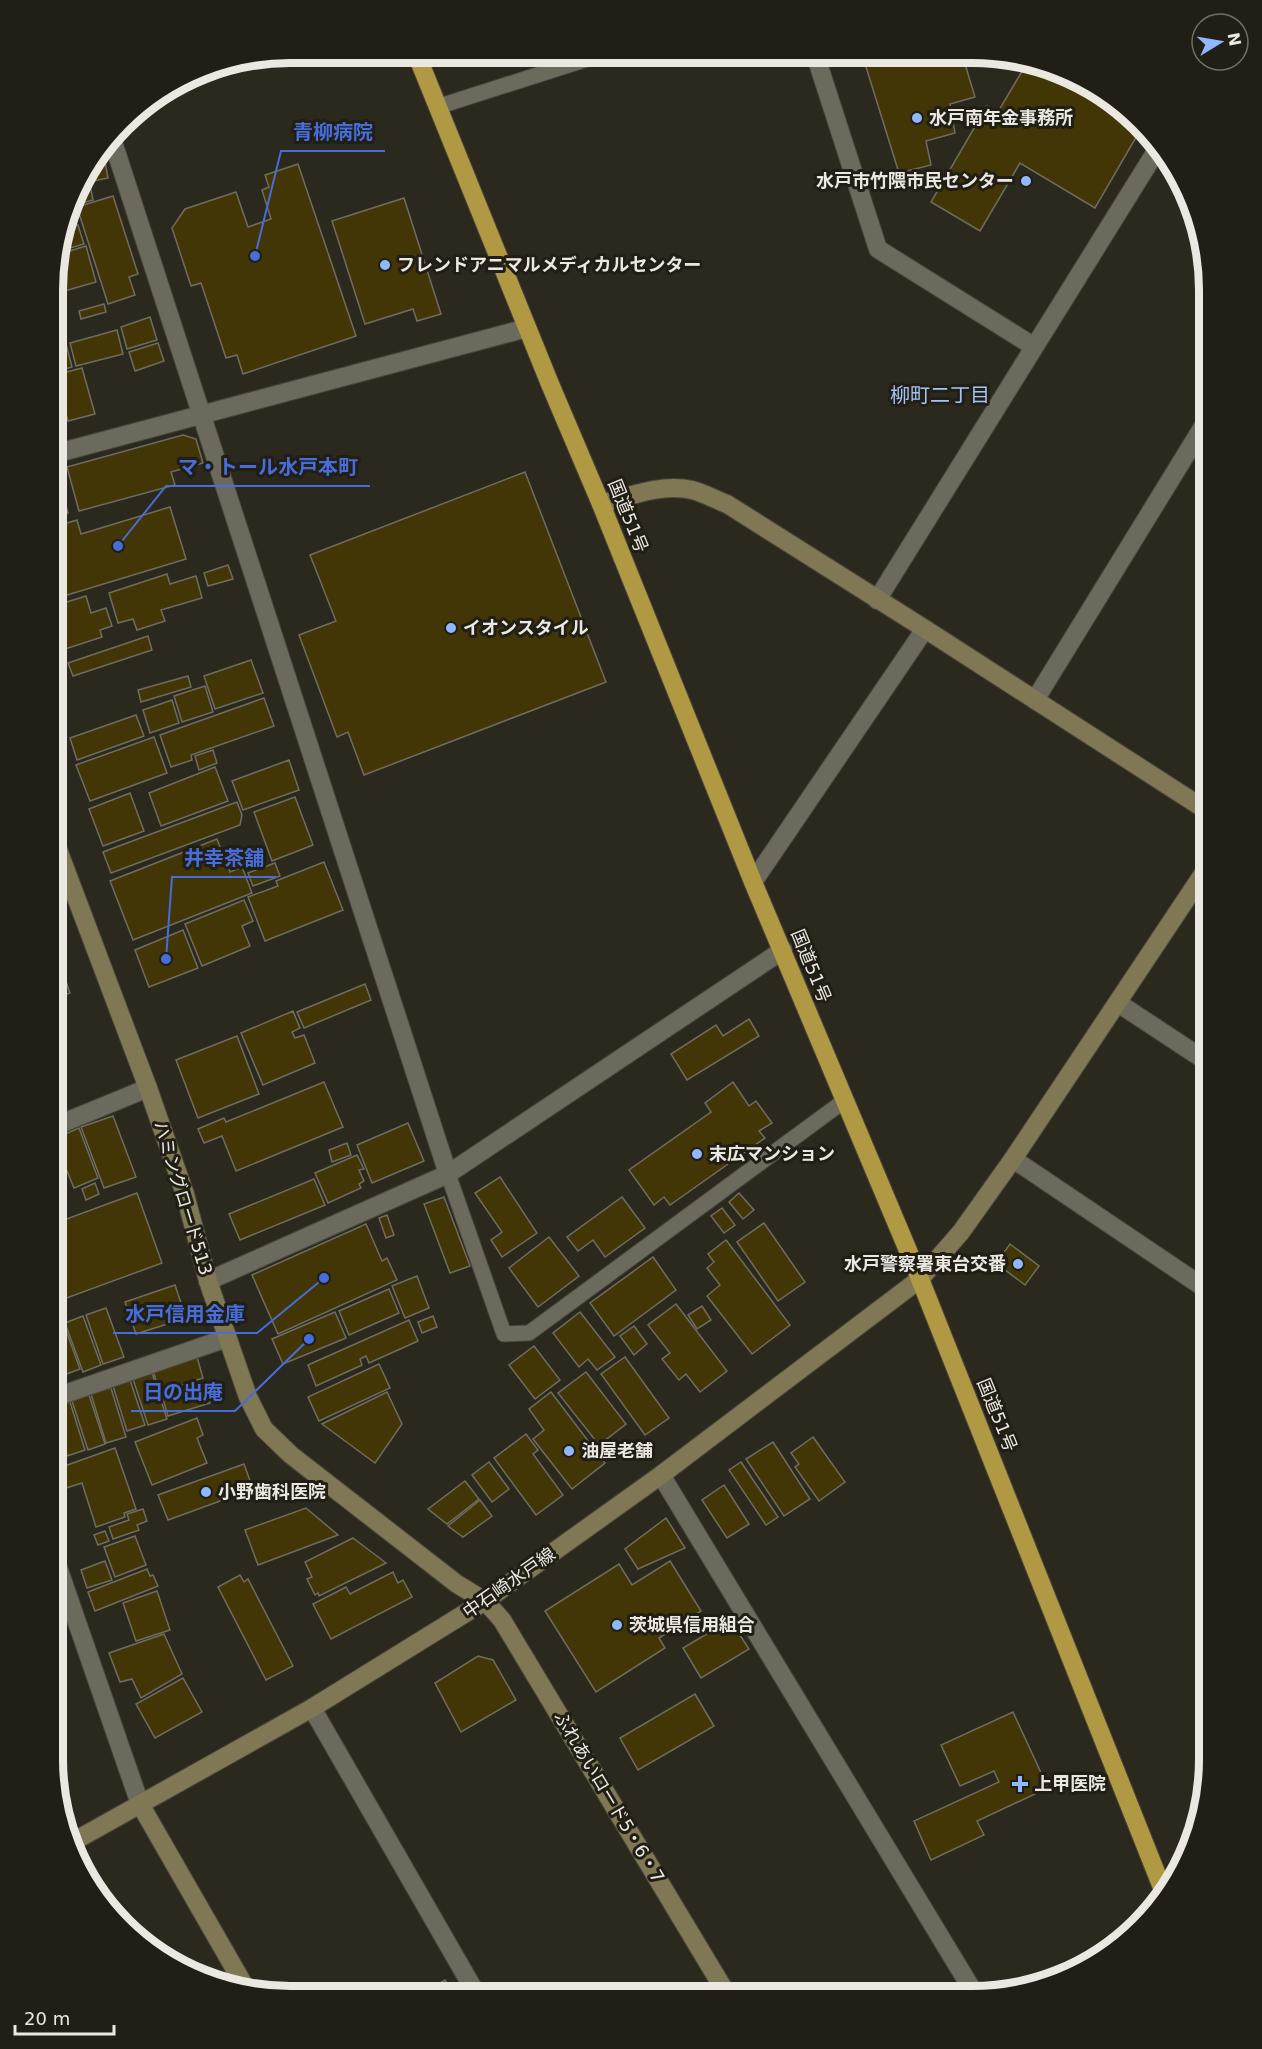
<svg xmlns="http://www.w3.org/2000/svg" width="1262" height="2049" font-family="'DejaVu Sans','Noto Sans JP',sans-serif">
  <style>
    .building { fill: #423607; stroke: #6f6c60; stroke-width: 1.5 }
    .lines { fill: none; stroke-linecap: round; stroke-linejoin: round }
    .lane-casing { stroke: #47453c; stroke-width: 17 }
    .street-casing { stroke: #47453c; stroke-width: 20 }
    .secondary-casing { stroke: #47453c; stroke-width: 20 }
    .highway-casing { stroke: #47453c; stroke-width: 20 }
    .lane { stroke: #6c695d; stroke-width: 15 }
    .street { stroke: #6c695d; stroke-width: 18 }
    .secondary { stroke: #807755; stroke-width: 18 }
    .highway { stroke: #b09942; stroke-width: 18 }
    .poi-dot { fill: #8fb8fd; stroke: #211e15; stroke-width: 2 }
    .labels { text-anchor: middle; stroke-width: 6; stroke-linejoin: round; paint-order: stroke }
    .poi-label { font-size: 18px; font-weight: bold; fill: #eae8e1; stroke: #211e15; text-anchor: start }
    .street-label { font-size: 18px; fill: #eae8e1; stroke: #211e15 }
    .neighbourhood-label { font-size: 20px; fill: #a4c3f6; stroke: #211e15 }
    .rim { fill: none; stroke: #eae8e1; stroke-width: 8 }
    .leader { fill: none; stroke: #466dda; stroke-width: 2 }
    .callout-dot { fill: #466dda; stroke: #211e15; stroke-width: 2 }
    .callout-label { font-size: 20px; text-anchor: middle; font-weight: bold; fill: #466dda; stroke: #211e15; stroke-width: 6; stroke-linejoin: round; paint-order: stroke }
  </style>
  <rect width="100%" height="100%" fill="#2b281e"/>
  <g class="building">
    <path d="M862 54H962L975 97 950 104 955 133 926 141 931 165 899 173Z"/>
    <path d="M1028 61 1037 64 1142 127 1095 208 1020 163 980 231 931 202 987 106 998 112Z"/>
    <path d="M105 162 108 178 78 184 93 165Z"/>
    <path d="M298 164 356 336 243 374 237 355 226 358 201 283 191 286 172 228 185 209 236 192 248 227 271 219 262 190 269 187 265 175Z"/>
    <path d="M90 185 93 200 72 206 76 219 66 222 76 189Z"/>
    <path d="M113 196 138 274 129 277 135 295 108 304 77 207Z"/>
    <path d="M404 198 441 314 417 321 413 309 365 324 332 221Z"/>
    <path d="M78 225 84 244 57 252 64 229Z"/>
    <path d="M86 246 96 282 54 294 56 255Z"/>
    <path d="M104 304 106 312 81 319 79 311Z"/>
    <path d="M150 317 157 340 127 349 121 327Z"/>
    <path d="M117 330 123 354 76 366 70 343Z"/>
    <path d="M158 343 164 361 135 371 129 352Z"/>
    <path d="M66 344 72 367 54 372V348Z"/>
    <path d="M82 368 95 414 68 421 55 375Z"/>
    <path d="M57 391 65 422 54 425V392Z"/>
    <path d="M183 435 196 439 203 463 171 472 175 485 79 511 67 467Z"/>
    <path d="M54 470H56L68 513 54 517Z"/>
    <path d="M525 472 606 682 364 775 348 732 337 737 299 635 336 621 310 555Z"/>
    <path d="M170 507 186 559 54 599V527L77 520 81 534Z"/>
    <path d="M228 565 233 579 208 586 204 573Z"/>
    <path d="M167 574 170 584 196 576 202 598 161 610 165 621 137 630 133 619 118 623 109 593Z"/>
    <path d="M86 596 91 613 106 608 112 626 100 630 102 637 59 651 61 657 54 659V606Z"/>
    <path d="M148 636 152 650 73 676 68 663Z"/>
    <path d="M251 660 263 693 215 709 204 676Z"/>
    <path d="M188 676 191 687 141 702 138 690Z"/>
    <path d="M205 686 213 712 182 722 174 696Z"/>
    <path d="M264 698 274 726 191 755 192 760 171 767 160 735Z"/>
    <path d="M172 700 179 723 150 733 143 710Z"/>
    <path d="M136 715 144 736 77 760 70 738Z"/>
    <path d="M154 737 167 773 90 801 76 765Z"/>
    <path d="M213 750 217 763 199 770 195 756Z"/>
    <path d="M289 760 299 790 243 810 232 781Z"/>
    <path d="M215 767 228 801 161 826 149 793Z"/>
    <path d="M130 793 144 831 103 846 89 809Z"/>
    <path d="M295 797 313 845 272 861 254 812Z"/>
    <path d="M237 802 242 815 240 825 111 873 103 852Z"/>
    <path d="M217 839 230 872 242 867 252 893 133 940 110 881Z"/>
    <path d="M324 862 343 910 265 941 248 897 278 886 276 881Z"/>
    <path d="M275 863 280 876 253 886 248 873Z"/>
    <path d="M244 900 253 921 242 926 250 946 202 966 185 924Z"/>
    <path d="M183 930 198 968 149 987 135 950Z"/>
    <path d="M56 952 70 993 54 999V953Z"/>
    <path d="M365 984 371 1000 304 1028 297 1012Z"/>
    <path d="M293 1011 300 1028 292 1032 295 1038 304 1035 315 1063 263 1085 241 1033Z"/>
    <path d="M749 1019 759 1036 687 1080 671 1054 716 1025 723 1036Z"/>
    <path d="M237 1036 259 1094 198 1118 176 1060Z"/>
    <path d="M324 1082 343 1127 236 1171 222 1136 204 1143 198 1129 224 1118 226 1122Z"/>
    <path d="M733 1082 749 1106 756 1101 772 1123 759 1131 765 1138 670 1205 664 1197 654 1205 629 1170 711 1112 705 1103Z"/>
    <path d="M113 1116 136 1177 104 1188 81 1127Z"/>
    <path d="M408 1123 424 1161 372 1183 357 1145Z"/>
    <path d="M79 1128 98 1178 74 1188 67 1171 57 1175 53 1167V1139Z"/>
    <path d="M347 1143 351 1155 332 1162 329 1150Z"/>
    <path d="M357 1155 364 1169 359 1170 364 1181 359 1184 361 1188 328 1203 315 1173Z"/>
    <path d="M500 1177 537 1233 502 1257 491 1240 502 1232 475 1193Z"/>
    <path d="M314 1179 325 1205 240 1240 229 1214Z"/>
    <path d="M95 1183 99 1194 86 1200 82 1189Z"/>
    <path d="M137 1193 162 1263 53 1303V1224Z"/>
    <path d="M739 1193 754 1210 743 1219 729 1202Z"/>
    <path d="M444 1197 470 1266 450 1273 424 1204Z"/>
    <path d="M622 1197 645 1228 605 1257 593 1240 578 1251 567 1237Z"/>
    <path d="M722 1208 735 1225 724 1233 711 1216Z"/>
    <path d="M387 1215 394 1235 386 1238 379 1218Z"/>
    <path d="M764 1223 805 1282 778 1301 737 1242Z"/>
    <path d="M366 1224 382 1261 387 1258 397 1280 278 1334 252 1275Z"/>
    <path d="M549 1237 579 1276 538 1307 509 1268Z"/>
    <path d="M726 1240 790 1325 752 1354 707 1296 720 1285 707 1268 714 1262 708 1254Z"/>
    <path d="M1010 1244 1039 1266 1025 1285 996 1263Z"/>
    <path d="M653 1257 676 1290 614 1336 590 1303Z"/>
    <path d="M417 1276 429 1308 405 1318 392 1286Z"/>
    <path d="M175 1285 186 1318 136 1334 125 1302Z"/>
    <path d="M389 1289 399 1313 349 1335 339 1311Z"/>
    <path d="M676 1304 727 1371 700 1392 686 1374 679 1380 662 1359 670 1353 648 1325Z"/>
    <path d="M702 1306 711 1320 697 1329 688 1315Z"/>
    <path d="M106 1308 124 1357 103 1364 86 1315Z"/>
    <path d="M335 1312 346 1338 283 1364 272 1339Z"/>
    <path d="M580 1312 615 1357 597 1370 588 1359 579 1367 553 1333Z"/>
    <path d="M83 1316 101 1365 83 1372 65 1323Z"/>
    <path d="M433 1316 437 1327 422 1333 418 1322Z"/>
    <path d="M409 1320 418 1341 369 1363 366 1356 360 1359 362 1365 316 1386 308 1365Z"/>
    <path d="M64 1325 80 1369 61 1376 53 1354V1328Z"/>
    <path d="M634 1326 647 1344 634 1355 620 1336Z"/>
    <path d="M534 1346 560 1380 535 1399 509 1365Z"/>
    <path d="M197 1357 203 1378 160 1392 153 1371Z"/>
    <path d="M625 1357 669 1418 645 1435 601 1374Z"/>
    <path d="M53 1360 59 1378 53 1380Z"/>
    <path d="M379 1364 390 1388 319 1421 308 1397Z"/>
    <path d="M586 1372 626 1424 599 1445 558 1393Z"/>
    <path d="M152 1373 167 1419 148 1425 133 1379Z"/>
    <path d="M130 1380 145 1425 127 1431 113 1386Z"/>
    <path d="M204 1383 210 1403 168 1416 162 1396Z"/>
    <path d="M111 1388 126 1437 106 1443 91 1394Z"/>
    <path d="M387 1392 402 1424 375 1463 322 1424Z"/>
    <path d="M551 1392 605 1463 572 1489 533 1439 544 1430 529 1409Z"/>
    <path d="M89 1395 105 1444 88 1450 72 1401Z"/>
    <path d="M70 1402 85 1450 67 1456 53 1413V1407Z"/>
    <path d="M197 1418 203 1435 197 1438 207 1463 152 1485 135 1442Z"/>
    <path d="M53 1421 66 1458 53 1462Z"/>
    <path d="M526 1434 538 1450 533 1454 563 1495 536 1515 494 1458Z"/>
    <path d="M813 1437 845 1482 819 1501 795 1467 799 1464 791 1453Z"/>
    <path d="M773 1442 810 1499 784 1516 746 1459Z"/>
    <path d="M115 1448 136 1509 124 1513 125 1517 96 1527 82 1483 66 1488 59 1468Z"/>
    <path d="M489 1462 509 1489 492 1502 472 1475Z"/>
    <path d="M741 1462 778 1517 766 1525 729 1470Z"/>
    <path d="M244 1464 253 1489 168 1520 158 1495Z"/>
    <path d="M465 1481 479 1499 447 1524 428 1509Z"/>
    <path d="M724 1485 749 1524 727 1538 702 1500Z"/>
    <path d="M480 1500 492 1516 463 1537 448 1526Z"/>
    <path d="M306 1508 338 1535 258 1565 245 1530Z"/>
    <path d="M143 1509 147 1521 137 1525 139 1530 113 1539 109 1527 129 1520 127 1514Z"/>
    <path d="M666 1518 685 1548 638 1569 625 1549Z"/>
    <path d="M105 1531 109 1541 98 1545 94 1535Z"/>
    <path d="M135 1536 146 1565 115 1577 104 1547Z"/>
    <path d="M353 1538 386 1563 319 1596 318 1593 315 1595 307 1579 312 1577 305 1562Z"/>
    <path d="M105 1561 112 1580 87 1588 81 1570Z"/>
    <path d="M670 1561 701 1611 659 1638 665 1648 596 1692 545 1611 619 1564 632 1585Z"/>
    <path d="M147 1569 150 1576 153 1575 158 1586 95 1611 88 1592Z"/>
    <path d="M393 1572 398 1583 403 1580 412 1597 331 1639 313 1604 346 1587 350 1594Z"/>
    <path d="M240 1575 244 1582 248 1579 293 1666 266 1680 218 1587Z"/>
    <path d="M157 1591 170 1630 136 1641 123 1603Z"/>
    <path d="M730 1620 749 1649 701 1678 683 1648Z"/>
    <path d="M164 1634 182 1674 141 1698 132 1679 120 1682 109 1653Z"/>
    <path d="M478 1656 493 1660 516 1700 461 1732 435 1683Z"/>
    <path d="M183 1678 202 1712 155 1738 136 1704Z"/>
    <path d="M695 1694 714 1726 638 1770 620 1738Z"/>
    <path d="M1013 1712 1048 1788 977 1821 984 1835 931 1860 914 1821 999 1782 994 1771 960 1786 941 1745Z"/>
    <path d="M445 1980 454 1995H419Z"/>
  </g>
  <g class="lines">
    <g class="lane-casing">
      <g id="lane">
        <path d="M437 107 606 53"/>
        <path d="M448 1174 504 1334 529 1333 844 1101"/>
      </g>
    </g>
    <g class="street-casing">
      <g id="street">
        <path d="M815 54 878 249 1033 346"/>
        <path d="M112 139 448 1174"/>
        <path d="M54 454 527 328"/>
        <path d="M877 600 1160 145"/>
        <path d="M1035 700 1209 417"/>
        <path d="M753 882 925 629"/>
        <path d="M1118 1003 1209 1063"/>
        <path d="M53 1127 148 1088"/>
        <path d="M1013 1159 1209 1291"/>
        <path d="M208 1281 448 1174 783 950"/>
        <path d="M53 1398 227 1338"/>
        <path d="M661 1475 976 1996"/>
        <path d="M53 1553 140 1804"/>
        <path d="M312 1708 477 1995"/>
      </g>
    </g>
    <g class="secondary-casing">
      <g id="secondary">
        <path d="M601 504C630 496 662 483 692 490 704 493 716 500 727 504L925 629 1209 812"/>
        <path d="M54 839 148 1088 185 1194 208 1281 248 1397 264 1429 291 1455 457 1584 485 1601 502 1620 728 1996"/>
        <path d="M140 1804 248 1992"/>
        <path d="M69 1844 312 1708 485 1601 661 1475 920 1279 961 1232 1013 1159 1209 865"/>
      </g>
    </g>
    <g class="highway-casing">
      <path id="highway" d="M416 53 550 384 601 504 753 882 920 1279 1165 1895"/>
    </g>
    <use href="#lane" class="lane"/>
    <use href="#street" class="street"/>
    <use href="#secondary" class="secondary"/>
    <use href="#highway" class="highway"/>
  </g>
  <g class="poi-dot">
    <circle cx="917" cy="118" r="6"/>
    <circle cx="1026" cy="181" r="6"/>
    <circle cx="385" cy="265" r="6"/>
    <circle cx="451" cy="628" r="6"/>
    <circle cx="697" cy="1154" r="6"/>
    <circle cx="1018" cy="1264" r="6"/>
    <circle cx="569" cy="1451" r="6"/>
    <circle cx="206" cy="1492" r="6"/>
    <circle cx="617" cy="1625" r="6"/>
    <path d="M1017 1775h6v6h6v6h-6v6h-6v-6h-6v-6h6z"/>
  </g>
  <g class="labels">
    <g class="poi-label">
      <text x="929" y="124">水戸南年金事務所</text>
      <text x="1014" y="187" text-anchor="end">水戸市竹隈市民センター</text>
      <text x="397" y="271">フレンドアニマルメディカルセンター</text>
      <text x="463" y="634">イオンスタイル</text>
      <text x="709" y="1160">末広マンション</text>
      <text x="1006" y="1270" text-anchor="end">水戸警察署東台交番</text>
      <text x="581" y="1457">油屋老舗</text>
      <text x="218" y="1498">小野歯科医院</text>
      <text x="629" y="1631">茨城県信用組合</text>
      <text x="1034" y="1790">上甲医院</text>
    </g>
    <g class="street-label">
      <text transform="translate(628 516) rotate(68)" y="6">国道51号</text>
      <text transform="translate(811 966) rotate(68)" y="6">国道51号</text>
      <text transform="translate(183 1198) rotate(73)" y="6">ハミングロード513</text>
      <text transform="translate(997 1415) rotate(68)" y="6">国道51号</text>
      <text transform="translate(509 1583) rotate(-35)" y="6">中石崎水戸線</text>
      <text transform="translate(609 1797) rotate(59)" y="6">ふれあいロード5・6・7</text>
    </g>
    <g class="neighbourhood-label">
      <text x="940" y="402">柳町二丁目</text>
    </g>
  </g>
  <path d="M0 0H1262V2049H0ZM290 63H972A227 227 0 0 1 1199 290V1759A227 227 0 0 1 972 1986H290A227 227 0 0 1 63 1759V290A227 227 0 0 1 290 63Z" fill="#211e15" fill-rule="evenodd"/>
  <path class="rim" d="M290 63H972A227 227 0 0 1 1199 290V1759A227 227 0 0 1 972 1986H290A227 227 0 0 1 63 1759V290A227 227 0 0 1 290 63Z"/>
  <path class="leader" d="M255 256L281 151H385M118 546L166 486H370M166 959L172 877H276M324 1278L257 1333H113M309 1339L235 1411H131"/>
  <g class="callout-dot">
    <circle cx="255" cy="256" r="6"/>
    <circle cx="118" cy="546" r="6"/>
    <circle cx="166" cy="959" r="6"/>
    <circle cx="324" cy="1278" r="6"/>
    <circle cx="309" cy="1339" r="6"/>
  </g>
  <g class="callout-label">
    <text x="333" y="139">青柳病院</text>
    <text x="268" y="474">マ・トール水戸本町</text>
    <text x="224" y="865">井幸茶舗</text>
    <text x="185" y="1321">水戸信用金庫</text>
    <text x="183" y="1399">日の出庵</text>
  </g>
  <g transform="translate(1220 42) rotate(79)"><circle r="28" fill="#211e15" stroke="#716f67" stroke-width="1.5"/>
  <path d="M0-4.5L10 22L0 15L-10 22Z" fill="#8fb8fd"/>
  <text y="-9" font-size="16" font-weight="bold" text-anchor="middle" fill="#eae8e1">N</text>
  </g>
  <path d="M15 2025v9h99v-9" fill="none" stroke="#eae8e1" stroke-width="3"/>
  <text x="24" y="2025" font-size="18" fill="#eae8e1" stroke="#211e15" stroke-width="4.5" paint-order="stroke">20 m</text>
</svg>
